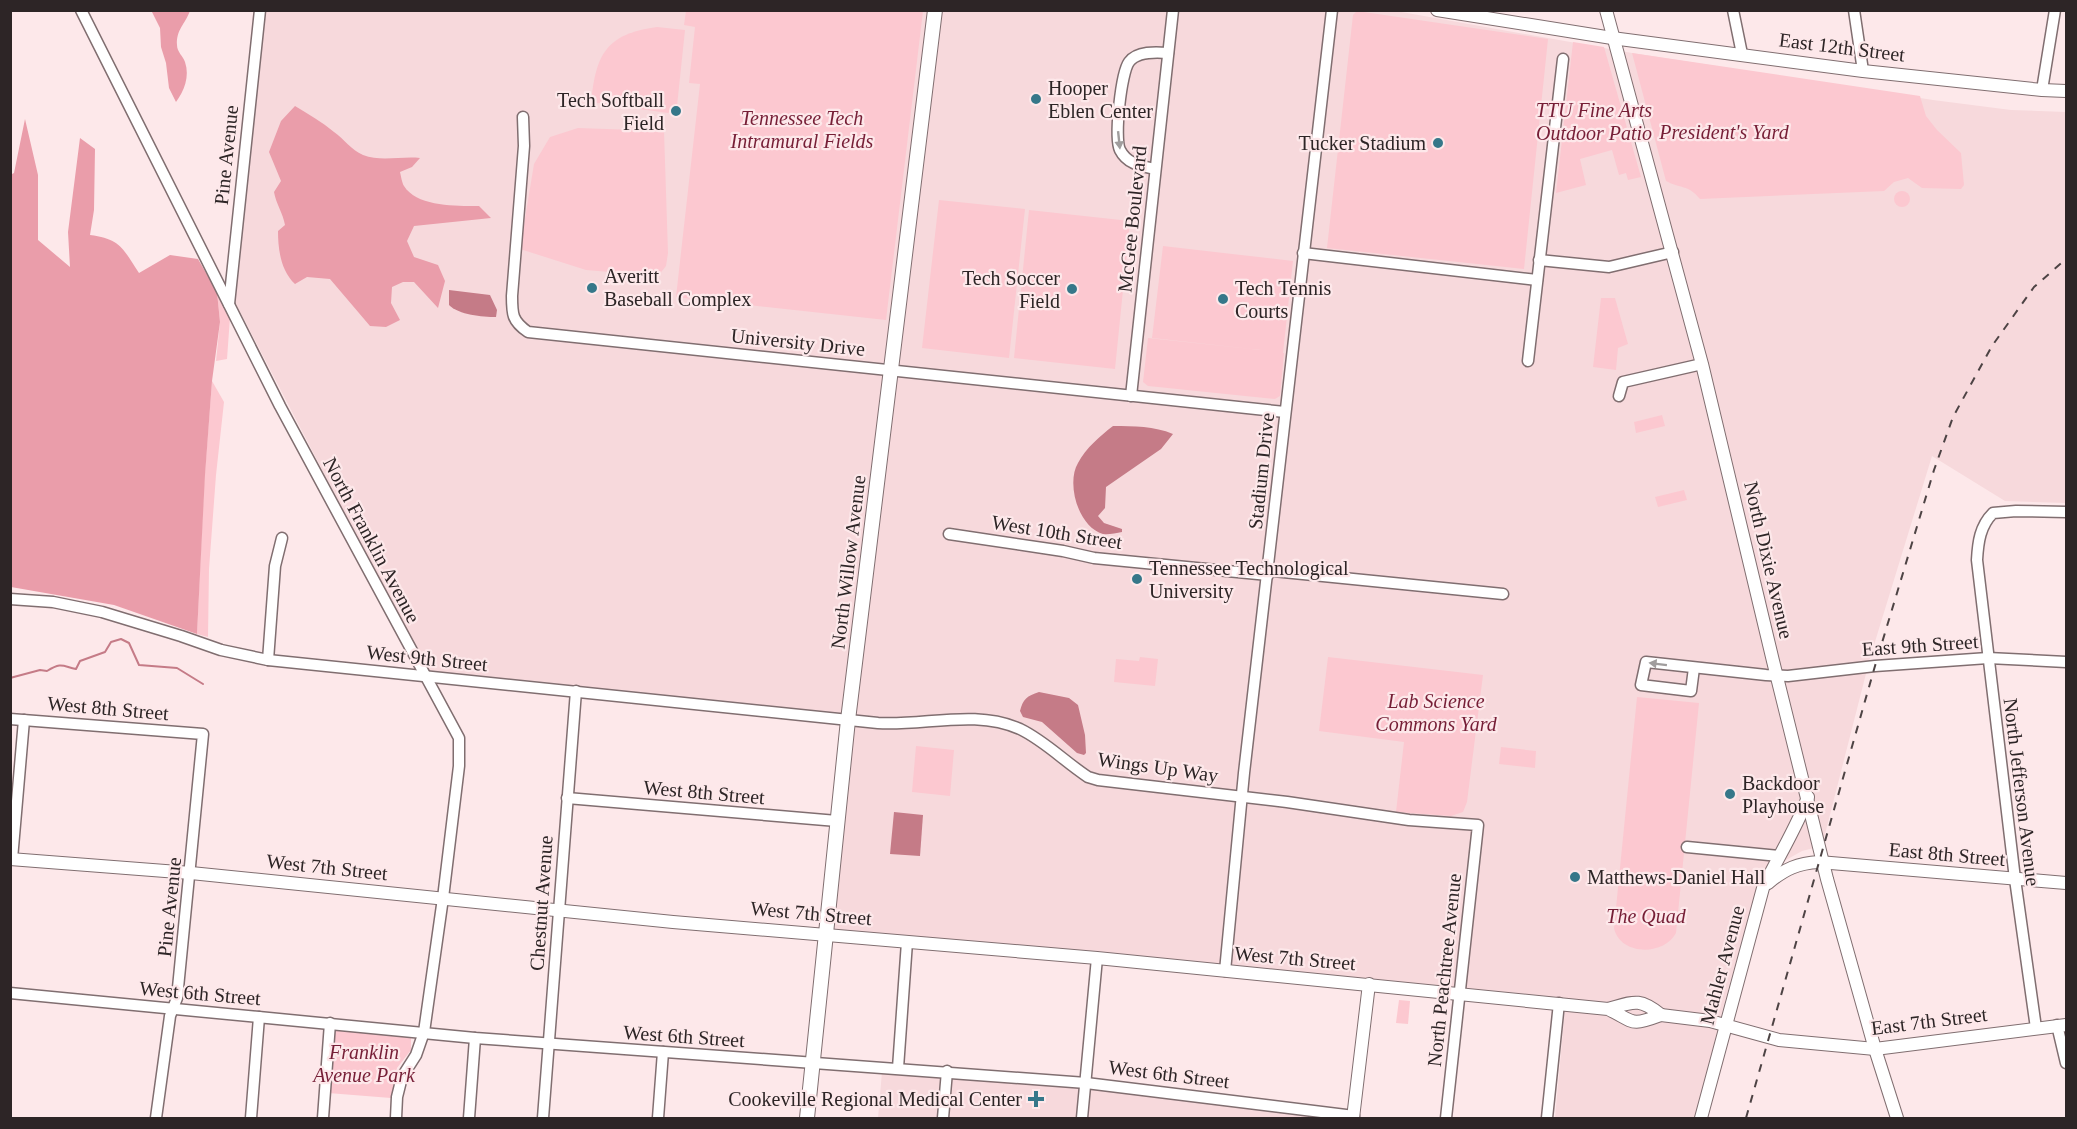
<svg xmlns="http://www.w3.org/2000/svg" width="2077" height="1129" font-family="Georgia,serif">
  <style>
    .built { fill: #f7d9dc }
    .green { fill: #fcc8d0 }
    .forest { fill: #ea9daa }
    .water { fill: #c57b87 }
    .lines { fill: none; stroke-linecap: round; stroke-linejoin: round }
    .stream { stroke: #c57b87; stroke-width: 2 }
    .minor-casing { stroke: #806e70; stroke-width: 13 }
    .tertiary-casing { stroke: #806e70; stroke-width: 14 }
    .secondary-casing { stroke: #806e70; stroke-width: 16 }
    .minor { stroke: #fff; stroke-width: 10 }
    .tertiary { stroke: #fff; stroke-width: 12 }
    .secondary { stroke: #fff; stroke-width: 14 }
    .rail { stroke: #4d4344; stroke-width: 2; stroke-dasharray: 8 8; stroke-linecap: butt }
    .oneway { fill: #a09d9d }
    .poi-dot { fill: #367789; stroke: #fde8ea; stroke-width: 2 }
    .labels { text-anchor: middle; stroke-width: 4.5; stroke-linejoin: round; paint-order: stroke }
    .street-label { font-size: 20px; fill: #2d2526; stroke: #fde8ea }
    .poi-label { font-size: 20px; fill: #2d2526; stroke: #fde8ea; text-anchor: start }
    .park-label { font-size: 20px; font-style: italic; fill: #761e36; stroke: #fde8ea }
  </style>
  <rect width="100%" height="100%" fill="#fde8ea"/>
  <g class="built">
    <path d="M265 11H1396L1632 53 1933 100 2011 110 2066 112V503L2005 501 1932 456 1870 658 1822 846 1802 851 1786 860 1757 887 1720 1019 1696 1118H1555L1566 998 1102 952 833 930 854 716 427 672 235 302Z"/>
    <path d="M882 1072 1098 1087 1286 1112 1321 1118H878Z"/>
  </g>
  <g class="green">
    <path d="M686 11H923L886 320 676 297 700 84 689 83 695 27 684 25Z"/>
    <path d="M1357 11 1548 39 1524 269 1327 248 1353 15Z"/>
    <path d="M657 27 685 30 677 106 668 113 591 102C596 54 606 34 657 27Z"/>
    <path d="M1573 42 1604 47 1641 177 1628 180 1626 173 1619 175 1612 150 1580 159 1586 185 1556 193Z"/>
    <path d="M1632 53 1920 96 1926 116 1937 130 1961 153 1964 185 1961 189 1922 188 1908 178 1894 182 1884 191 1700 199C1688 184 1680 189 1666 181Z"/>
    <path d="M578 128 664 131 668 253 666 266 658 276 586 270 520 249 534 164 550 137Z"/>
    <circle cx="1902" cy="199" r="8"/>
    <path d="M939 200 1025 209 1009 358 922 348Z"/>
    <path d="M1029 210 1130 221 1115 369 1014 358Z"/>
    <path d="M1163 246 1293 261 1283 353H1284L1280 396 1275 399 1148 386 1143 382 1148 338 1261 350 1152 338Z"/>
    <path d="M217 292 230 317 227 359 216 361 220 322Z"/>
    <path d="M1601 298H1615L1628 344 1618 348 1616 370 1593 367Z"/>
    <path d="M212 381 224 402 216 475 209 569 208 637 197 634 204 485Z"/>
    <path d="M1662 415 1665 426 1636 433 1634 422Z"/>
    <path d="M1684 490 1687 500 1658 507 1655 497Z"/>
    <path d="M1140 657 1158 659 1155 686 1114 682 1116 659 1139 661Z"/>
    <path d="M1328 657 1483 675 1467 802 1463 812 1451 816 1396 812 1404 742 1319 731Z"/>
    <path d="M1637 697 1699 703 1676 933C1664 956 1620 956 1614 928Z"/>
    <path d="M916 746 954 750 950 796 912 792Z"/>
    <path d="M1501 747 1536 751 1535 768 1499 764Z"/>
    <path d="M1399 1000 1410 1001 1408 1024 1396 1023Z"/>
    <path d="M335 1029 405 1034 411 1038V1050L397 1068 391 1098 328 1093 333 1031Z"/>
  </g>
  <g class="forest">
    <path d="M143 11H190C185 24 176 30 177 45 177 52 183 56 185 62 190 77 184 91 176 102L169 88 166 63 161 47 160 28 152 12Z"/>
    <path d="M295 106C308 114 322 122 334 132 344 139 351 150 363 155 381 162 401 156 420 158L412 167 400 172C401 176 402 183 404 186 417 207 457 206 479 206L491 218 414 226 407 241 414 257 438 265 445 281 438 308 414 282H403L392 287 391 303 400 320 386 327 370 326 330 279 307 277 295 284C281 271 278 250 278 231L285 225C283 213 276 204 274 192L281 181 269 152 281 121Z"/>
    <path d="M25 119 38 175V240L70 267 68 232 80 138 95 149 94 210 90 235C121 239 123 249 139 273L170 255 198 259 217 292 220 322 212 381 205 475 197 634 114 605 11 587 10 175 14 173Z"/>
  </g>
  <g class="water">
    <path d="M449 290 490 295 497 310 496 317C482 317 459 315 449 305Z"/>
    <path d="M1113 426C1134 426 1154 426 1173 434L1161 449 1106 487 1105 508 1098 516 1104 523 1122 529V532C1116 533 1108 535 1103 534 1078 527 1066 483 1078 463 1086 448 1100 436 1113 426Z"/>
    <path d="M1039 692 1069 698 1078 705 1085 735 1086 753 1084 755 1077 753 1042 722 1023 717 1020 711C1023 699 1027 696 1039 692Z"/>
    <path d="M894 812 923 815 920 856 890 854Z"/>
  </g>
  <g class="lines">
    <path class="stream" d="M10 678 40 670 47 671C62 662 62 666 76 669L80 661 105 652 111 642 121 639 129 643 139 665 177 668 203 684"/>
    <g class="minor-casing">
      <g id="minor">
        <path d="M81 10 280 406 459 738V766L443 898 424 1032 416 1055 402 1077 397 1097 396 1118"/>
        <path d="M1733 10 1742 54"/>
        <path d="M1854 10 1863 71"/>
        <path d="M2042 90 2055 10"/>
        <path d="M523 117 524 146 512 296C512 314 512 321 528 332L1285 412"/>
        <path d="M1155 169C1141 166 1127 164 1120 150 1114 138 1121 73 1129 62 1137 51 1156 52 1168 53"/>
        <path d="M1303 253 1537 280"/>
        <path d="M1539 260 1609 267 1673 252"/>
        <path d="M229 304 260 10"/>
        <path d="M1528 361 1563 59"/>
        <path d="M1131 396 1173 10"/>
        <path d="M1619 396 1623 382 1702 364"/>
        <path d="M949 534 1063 551 1094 558 1268 575"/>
        <path d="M1273 571 1503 594"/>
        <path d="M10 599 53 602 102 612 181 636 221 650 268 660 878 723C925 726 975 709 1020 729 1045 741 1065 762 1088 777L1098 780 1287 802 1409 820 1478 825 1446 1118"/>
        <path d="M268 660 275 566 282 538"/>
        <path d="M1694 668 1691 691 1641 685 1646 662 1766 675 1788 676 1875 666 1988 658 2066 662"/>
        <path d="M10 719 203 734 177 998 170 1016 156 1118"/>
        <path d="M567 798 837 821"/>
        <path d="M1687 847 1779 856"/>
        <path d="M12 859 24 720"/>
        <path d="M1225 971 1244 773 1332 10"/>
        <path d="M10 993 475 1038 1086 1083 1354 1116"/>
        <path d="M2057 1025 2066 1063"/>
        <path d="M2036 1028 2015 879 1977 560C1978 542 1980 526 1993 513L2016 511 2066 512"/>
        <path d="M898 1068 907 942"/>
        <path d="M251 1118 259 1017"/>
        <path d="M323 1118 330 1023"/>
        <path d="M469 1118 475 1038"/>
        <path d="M543 1118 576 691"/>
        <path d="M658 1118 663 1052"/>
        <path d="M943 1118 947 1071"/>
        <path d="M1082 1118 1097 958"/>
        <path d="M1547 1118 1559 1003"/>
      </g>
    </g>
    <g class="tertiary-casing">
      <g id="tertiary">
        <path d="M1437 10 1612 38 1863 71 2042 90 2066 91"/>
        <path d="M1606 10 1702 364 1773 661 1827 879 1875 1049 1897 1118"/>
        <path d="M10 859 191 873 673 922 1097 958 1608 1009C1633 1002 1639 997 1661 1015 1629 1027 1635 1022 1608 1009"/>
        <path d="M1768 883C1785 869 1798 863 1819 862L2066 883"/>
        <path d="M1661 1015 1710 1021 1779 1040 1875 1049 2066 1025"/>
        <path d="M1353 1118 1369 984"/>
        <path d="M1701 1118 1763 888C1778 857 1796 829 1808 797"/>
      </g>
    </g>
    <g class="secondary-casing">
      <path id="secondary" d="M807 1118 848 720 935 10"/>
    </g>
    <use href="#minor" class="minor"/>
    <use href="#tertiary" class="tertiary"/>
    <use href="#secondary" class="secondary"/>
    <path class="rail" d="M1746 1118 1875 666 1934 470 1953 417 1992 346 2034 287 2066 259"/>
  </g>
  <defs><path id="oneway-solid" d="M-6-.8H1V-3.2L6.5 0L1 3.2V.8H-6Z" transform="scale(1.5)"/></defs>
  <g class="oneway">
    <use href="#oneway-solid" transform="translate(1119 140) rotate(84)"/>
    <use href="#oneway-solid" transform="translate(1658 664) rotate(-173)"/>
  </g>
  <g class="poi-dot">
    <circle cx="1036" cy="99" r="6"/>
    <circle cx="676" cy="111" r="6"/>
    <circle cx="1438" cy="143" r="6"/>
    <circle cx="592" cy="288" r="6"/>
    <circle cx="1072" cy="289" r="6"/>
    <circle cx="1223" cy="299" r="6"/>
    <circle cx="1137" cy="579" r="6"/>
    <circle cx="1730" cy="794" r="6"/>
    <circle cx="1575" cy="877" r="6"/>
    <path d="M1033 1090h6v6h6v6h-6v6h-6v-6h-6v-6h6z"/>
  </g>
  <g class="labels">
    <g class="street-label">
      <text transform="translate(1842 47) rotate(7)" y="7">East 12th Street</text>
      <text transform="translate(226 155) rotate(-84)" y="7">Pine Avenue</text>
      <text transform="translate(1132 219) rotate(-84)" y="7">McGee Boulevard</text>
      <text transform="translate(798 342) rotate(6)" y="7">University Drive</text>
      <text transform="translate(1261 471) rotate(-84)" y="7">Stadium Drive</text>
      <text transform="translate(1057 532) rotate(9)" y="7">West 10th Street</text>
      <text transform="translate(372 540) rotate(62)" y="7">North Franklin Avenue</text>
      <text transform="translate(1769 560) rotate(77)" y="7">North Dixie Avenue</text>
      <text transform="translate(848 562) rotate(-83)" y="7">North Willow Avenue</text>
      <text transform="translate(1920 645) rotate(-4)" y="7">East 9th Street</text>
      <text transform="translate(427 658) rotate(6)" y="7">West 9th Street</text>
      <text transform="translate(108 708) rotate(5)" y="7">West 8th Street</text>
      <text transform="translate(1158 767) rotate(8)" y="7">Wings Up Way</text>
      <text transform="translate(704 792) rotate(5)" y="7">West 8th Street</text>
      <text transform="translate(2022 792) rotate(83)" y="7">North Jefferson Avenue</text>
      <text transform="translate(1947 854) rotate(5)" y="7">East 8th Street</text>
      <text transform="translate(327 867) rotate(6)" y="7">West 7th Street</text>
      <text transform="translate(541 903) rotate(-86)" y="7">Chestnut Avenue</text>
      <text transform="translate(169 907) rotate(-84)" y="7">Pine Avenue</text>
      <text transform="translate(811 913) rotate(5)" y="7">West 7th Street</text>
      <text transform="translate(1295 958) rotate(5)" y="7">West 7th Street</text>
      <text transform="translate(1722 965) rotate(-75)" y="7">Mahler Avenue</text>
      <text transform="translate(1444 970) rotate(-84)" y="7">North Peachtree Avenue</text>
      <text transform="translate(200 993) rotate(5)" y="7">West 6th Street</text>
      <text transform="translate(1929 1021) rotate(-7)" y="7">East 7th Street</text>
      <text transform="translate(684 1036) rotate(4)" y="7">West 6th Street</text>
      <text transform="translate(1169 1074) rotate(7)" y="7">West 6th Street</text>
    </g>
    <g class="poi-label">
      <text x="1048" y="95">Hooper<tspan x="1048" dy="23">Eblen Center</tspan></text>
      <text x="664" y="107" text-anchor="end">Tech Softball<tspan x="664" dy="23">Field</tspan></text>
      <text x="1426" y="150" text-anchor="end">Tucker Stadium</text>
      <text x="604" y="283">Averitt<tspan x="604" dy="23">Baseball Complex</tspan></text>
      <text x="1060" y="285" text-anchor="end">Tech Soccer<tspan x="1060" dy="23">Field</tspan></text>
      <text x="1235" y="295">Tech Tennis<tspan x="1235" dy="23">Courts</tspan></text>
      <text x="1149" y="575">Tennessee Technological<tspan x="1149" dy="23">University</tspan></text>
      <text x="1742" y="790">Backdoor<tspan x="1742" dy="23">Playhouse</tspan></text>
      <text x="1587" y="884">Matthews-Daniel Hall</text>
      <text x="1022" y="1106" text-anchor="end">Cookeville Regional Medical Center</text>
    </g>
    <g class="park-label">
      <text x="1594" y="117">TTU Fine Arts<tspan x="1594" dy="23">Outdoor Patio</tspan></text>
      <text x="802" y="125">Tennessee Tech<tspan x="802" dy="23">Intramural Fields</tspan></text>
      <text x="1724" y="139">President's Yard</text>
      <text x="1436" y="708">Lab Science<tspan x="1436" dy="23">Commons Yard</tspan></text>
      <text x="1646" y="923">The Quad</text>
      <text x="364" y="1059">Franklin<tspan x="364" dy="23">Avenue Park</tspan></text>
    </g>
  </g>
  <rect width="2077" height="1129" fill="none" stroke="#2d2526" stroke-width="24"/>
</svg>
